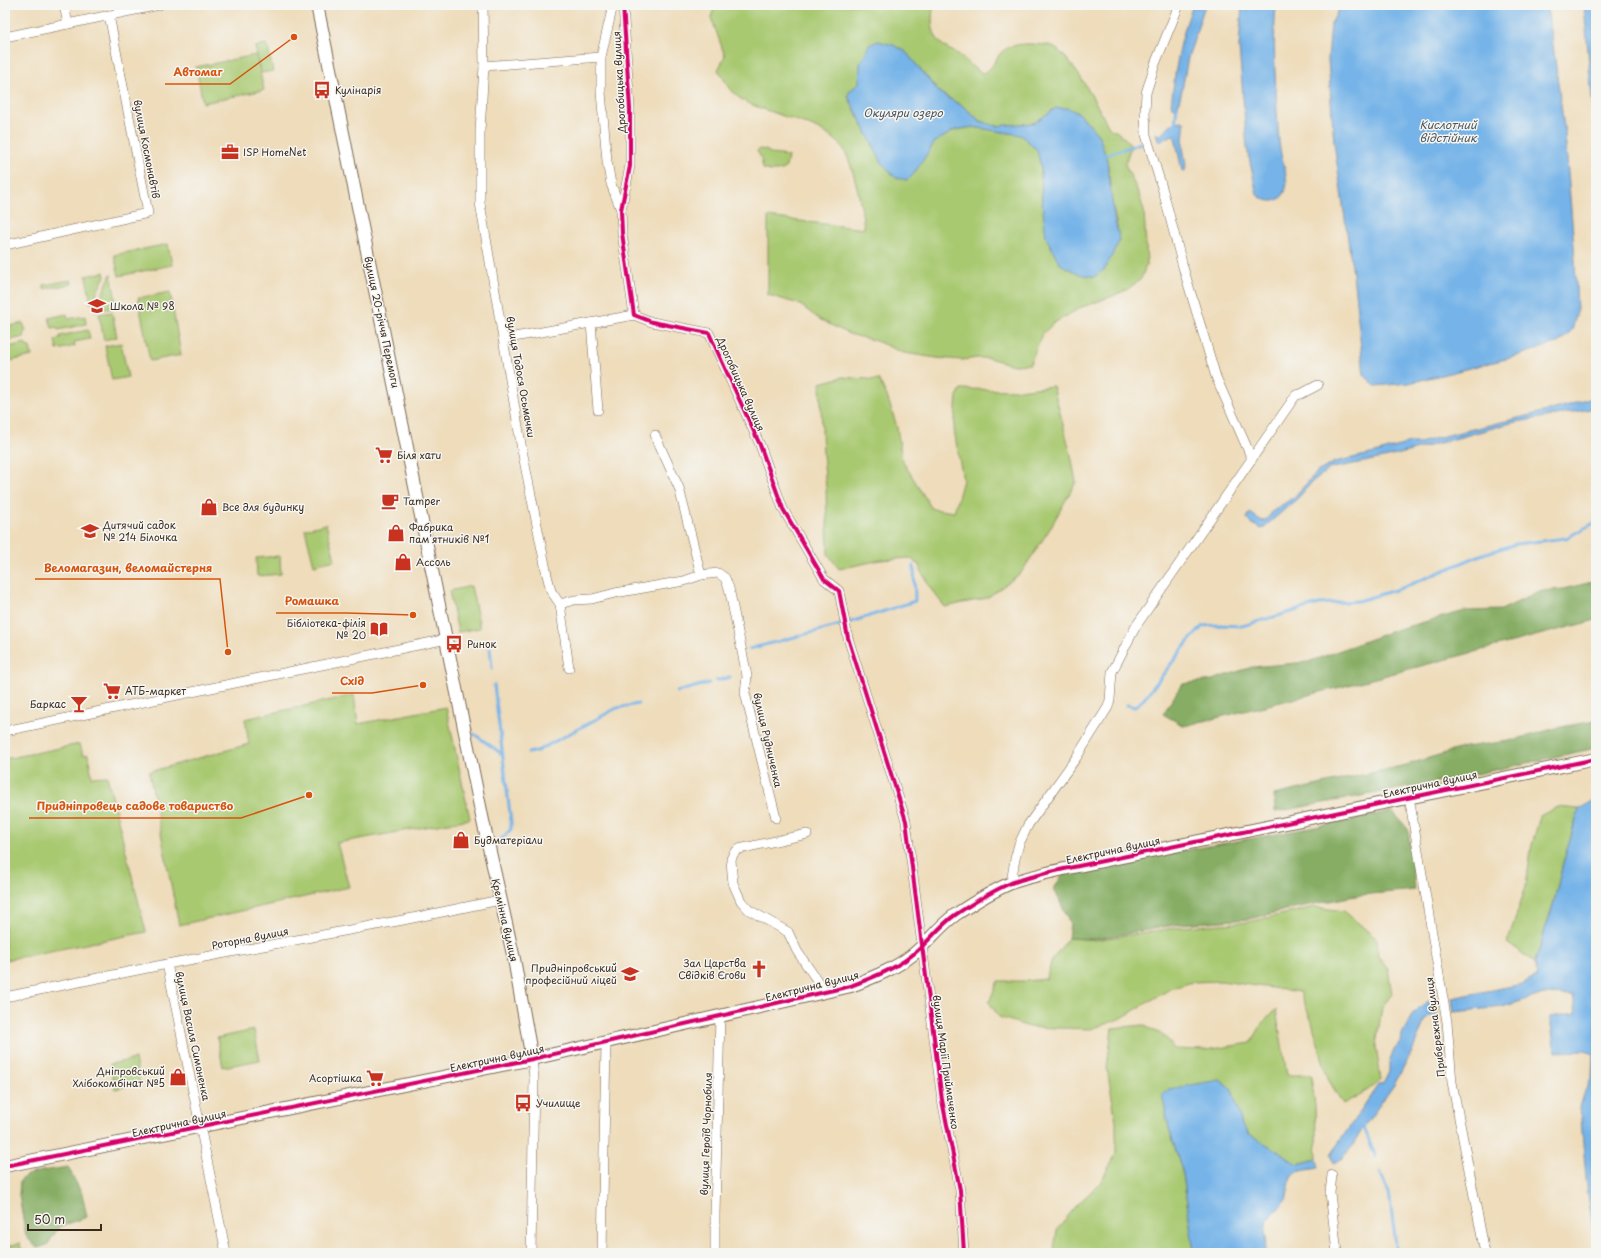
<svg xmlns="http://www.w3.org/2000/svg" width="1601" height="1258" font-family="'Playpen Sans',sans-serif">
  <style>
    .green { fill: #a9c971; stroke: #727a48; fill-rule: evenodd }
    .forest { fill: #86ad63; stroke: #606c40 }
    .water { fill: #74b3e8; stroke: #586e83 }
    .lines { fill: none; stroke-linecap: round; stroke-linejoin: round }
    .stream { stroke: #74b3e8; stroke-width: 3 }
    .minor-casing { stroke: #7a6855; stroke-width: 10 }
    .tertiary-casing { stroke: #7a6855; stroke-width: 14 }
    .minor { stroke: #fff; stroke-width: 9 }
    .tertiary { stroke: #fff; stroke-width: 12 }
    .cycleway-casing { stroke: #f6f6f2; stroke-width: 6 }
    .cycleway { stroke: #d6006c; stroke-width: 4 }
    .labels { text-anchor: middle; stroke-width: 3; stroke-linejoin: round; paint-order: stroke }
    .street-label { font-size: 10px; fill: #3b2a1e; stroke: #f6f6f2 }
    .poi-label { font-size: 10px; fill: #3b2a1e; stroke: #f6f6f2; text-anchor: start }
    .water-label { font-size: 11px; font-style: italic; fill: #4c535b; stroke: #f6f6f2 }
    .leader { fill: none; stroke: #d7540e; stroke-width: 1.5 }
    .callout-dot { fill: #d7540e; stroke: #f6f6f2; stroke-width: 1.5 }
    .callout-label { font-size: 11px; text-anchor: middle; font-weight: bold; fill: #d7540e; stroke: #f6f6f2; stroke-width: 3; stroke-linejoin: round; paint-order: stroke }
  </style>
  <rect width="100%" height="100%" fill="#f6f6f2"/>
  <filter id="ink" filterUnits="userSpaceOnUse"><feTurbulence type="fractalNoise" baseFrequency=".025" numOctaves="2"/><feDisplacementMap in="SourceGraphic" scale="8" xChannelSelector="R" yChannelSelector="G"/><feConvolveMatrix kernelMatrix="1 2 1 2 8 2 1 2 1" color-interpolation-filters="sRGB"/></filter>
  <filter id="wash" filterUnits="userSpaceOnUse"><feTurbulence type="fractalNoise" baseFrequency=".012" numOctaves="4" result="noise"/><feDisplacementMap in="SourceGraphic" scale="16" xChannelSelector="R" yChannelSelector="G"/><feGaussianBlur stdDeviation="0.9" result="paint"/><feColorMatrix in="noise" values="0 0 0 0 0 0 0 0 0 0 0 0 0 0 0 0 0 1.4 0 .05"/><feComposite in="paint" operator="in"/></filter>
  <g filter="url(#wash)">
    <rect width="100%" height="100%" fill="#eedcba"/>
    <g class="green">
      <path d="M715 5H934C930 22 931 38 948 49 952 51 957 53 961 56 969 63 974 70 983 73 996 68 995 53 1008 48 1016 44 1024 44 1032 44 1037 45 1043 44 1048 45 1069 49 1098 107 1108 126L1112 130 1116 131 1129 142 1130 149 1125 164 1139 195 1144 211 1147 263 1141 279 1128 289 1113 296 1082 307 1054 323 1042 334 1030 364 1014 365 988 358H977L962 360 937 358 904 353 876 341 849 334 819 319 799 304 768 295V217L864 229C863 210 852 154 838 142 823 129 799 121 780 115 766 109 751 107 738 97 730 90 724 79 718 70L725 56 711 17ZM869 45 905 51 940 93 964 107 980 121 995 126 1034 123 1056 108 1080 114 1099 136 1108 166 1111 197 1118 232 1042 201 1041 167 1037 150 1021 135 973 127 955 130 935 142 913 175 907 180 882 163 848 97 849 92 859 83 860 64Z"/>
      <path d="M267 44 273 71 261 73 255 47Z"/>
      <path d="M256 55 264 90 203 103 196 67Z"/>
      <path d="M760 149 766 150 772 154 788 156 786 167C780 172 771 172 763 169L761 158 757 151Z"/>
      <path d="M168 244 172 265 119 276 114 255Z"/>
      <path d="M104 272 105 276 91 304 86 276Z"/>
      <path d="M111 274 117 307 95 311Z"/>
      <path d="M71 280 72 284 44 289V285Z"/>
      <path d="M170 292 181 355 150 361 138 298Z"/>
      <path d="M112 312 117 337 104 340 99 314Z"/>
      <path d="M67 314 68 319 85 316 86 324 58 330 56 327 52 328 49 318Z"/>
      <path d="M23 323 26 331 23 334 24 337 5 341V327Z"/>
      <path d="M88 330 90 339 74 342 75 346 57 350 55 340 60 339V336Z"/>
      <path d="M25 343 26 346 30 347 32 356 5 362V348Z"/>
      <path d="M121 343 128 377 112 380 105 346Z"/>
      <path d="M843 377 879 380 887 396 897 427 902 460 932 509 954 512 963 480 954 430 957 396 961 389 1018 390 1053 386 1071 455 1076 482 1049 530 1021 573 987 598 945 607 930 588 918 564 910 558 880 560 839 569 828 554 826 489 823 453 820 383Z"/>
      <path d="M326 524 335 560 314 565 305 529Z"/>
      <path d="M280 556 281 574 257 576 256 558Z"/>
      <path d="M471 586 480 628 458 632 449 591Z"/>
      <path d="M354 695 358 724 446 707 470 819 337 843 349 887 179 925 149 772 249 744 245 719Z"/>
      <path d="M80 744 83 755 88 754 92 777 107 776 146 932 5 960V759Z"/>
      <path d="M1557 807 1579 809 1563 863 1554 902 1535 962 1507 943 1526 886 1531 849 1540 816Z"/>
      <path d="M1315 907 1344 911 1377 939 1378 956 1388 968 1392 994 1382 1007 1376 1046 1381 1080 1368 1090 1343 1104 1328 1079 1312 1022 1300 992 1221 981 1192 982 1170 989 1120 1019 1091 1029 1029 1027 999 1017 989 1002 998 981H1026L1046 979 1052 960 1068 938 1096 940 1181 927 1249 922Z"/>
      <path d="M1276 1009 1287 1075H1311L1315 1106 1317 1159 1298 1164 1248 1133 1242 1125 1238 1112 1169 1128 1183 1174 1194 1253H1060L1054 1249 1057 1230 1077 1205 1100 1183 1116 1154V1121L1107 1068 1112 1028 1143 1025 1165 1036 1174 1049 1206 1050 1251 1043 1262 1024Z"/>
      <path d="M254 1030 260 1060 223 1067 217 1038Z"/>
      <path d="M135 1059 140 1083 115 1089 110 1064Z"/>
      <path d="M20 1243 22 1253H5V1247Z"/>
    </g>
    <g class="forest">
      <path d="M1596 581V620L1345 686 1184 726 1163 714 1182 684 1212 680 1252 667 1308 662 1398 629 1465 611 1501 610 1541 591 1563 589Z"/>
      <path d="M1596 721V748L1458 778 1275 812 1274 795 1406 765 1465 747 1509 741 1560 727Z"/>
      <path d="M1392 811 1408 829 1415 890 1360 895 1294 908 1250 919 1180 924 1095 939 1068 938 1070 923 1054 889 1064 872 1343 822Z"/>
      <path d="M68 1167 82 1194 87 1217 59 1227 47 1245 37 1248 26 1236 19 1195 20 1181 27 1175 42 1171Z"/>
    </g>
    <g class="water">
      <path d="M1193 5H1205L1188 58 1182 90 1177 110 1171 105C1175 72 1180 36 1193 5Z"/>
      <path d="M1242 5H1276C1273 41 1275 75 1277 111 1278 125 1278 140 1281 154 1283 165 1291 185 1283 195 1276 205 1265 201 1257 195L1247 148 1239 47Z"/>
      <path d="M1341 5H1546L1551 30 1565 135 1575 259 1577 312 1572 330 1560 342 1510 358 1409 383 1375 386 1364 375 1353 274 1334 143 1328 59 1331 24Z"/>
      <path d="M1584 5H1596V145Z"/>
      <path d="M878 41 893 45 905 51 940 93 964 107 980 121 995 126 1034 123 1056 108H1068L1080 114 1099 136 1107 160 1114 218 1118 232 1119 242 1105 269 1094 277 1079 274 1060 264 1046 237 1042 201 1041 167 1037 150 1021 135 973 127 955 130 935 142 913 175 907 180 896 178 882 163 848 96 849 92 859 83 860 64 869 45Z"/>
      <path d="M1181 121 1184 122C1185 129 1183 135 1183 142 1182 152 1189 165 1184 173L1182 171 1175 137 1172 135 1159 142 1156 133 1160 136 1171 124Z"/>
      <path d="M1596 397V408L1511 423 1393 456 1329 469 1313 481 1298 498 1262 529 1250 523 1247 518 1250 513 1262 521 1267 519 1273 511 1294 497 1317 472 1335 462 1375 453 1410 443H1420L1440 437 1555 409Z"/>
      <path d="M1596 799V1253L1586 1178 1580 1107 1585 1091 1592 1077 1593 1054 1585 1051 1555 1052 1550 1017 1576 1013 1573 995 1544 994 1502 1007 1454 1012 1452 998 1522 984 1537 977 1535 962 1554 902 1563 863 1579 809Z"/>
      <path d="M1436 1001 1437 1015 1429 1016 1425 1020 1414 1047 1394 1085 1363 1128 1352 1147 1340 1160 1334 1164 1331 1154 1378 1085 1383 1084 1389 1072V1063L1394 1050 1401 1042 1402 1034 1411 1017 1416 1010 1427 1002Z"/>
      <path d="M1220 1080 1232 1089 1242 1125 1248 1133 1298 1164 1317 1159 1319 1168 1300 1171 1291 1176 1286 1200 1267 1221 1265 1231 1266 1253H1194L1183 1174 1169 1128 1162 1095 1169 1089Z"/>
    </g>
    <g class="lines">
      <g class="stream">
        <path d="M1175 126 1177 106"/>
        <path d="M1105 155 1141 143"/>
        <path d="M490 648 492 668"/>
        <path d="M749 649 848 623 915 601 914 566"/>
        <path d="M716 681 730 677"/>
        <path d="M494 685 511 822V829L499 842"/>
        <path d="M677 692 709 683"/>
        <path d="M1127 705 1135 707 1144 699 1188 642 1203 626 1219 625 1242 626 1319 604 1358 601 1402 588 1483 554 1516 544 1566 538 1596 522"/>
        <path d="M474 734 502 754"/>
        <path d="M528 753 537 751 617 708 638 704"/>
        <path d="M1362 1123 1376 1157"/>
        <path d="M1380 1172 1389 1193 1397 1253"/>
      </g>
    </g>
  </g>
  <g filter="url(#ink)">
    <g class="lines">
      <g class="minor-casing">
        <g id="minor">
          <path d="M64 5 68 24"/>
          <path d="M483 5 484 66 480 131V203L522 450 547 575 551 591 560 604 574 600 592 599 615 593 684 581 701 575"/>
          <path d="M613 5 601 57V92L607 161 611 184 621 210"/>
          <path d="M623 5 630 109V166L621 210 622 233 634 315 652 322 709 333 760 445 783 509 824 579 839 591 848 638 906 821 942 1100 960 1190 964 1253"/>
          <path d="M1179 5 1155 64 1146 93 1145 112 1146 135 1163 191 1183 267 1216 377 1252 459"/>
          <path d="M5 37 159 5"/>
          <path d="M484 66 601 57"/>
          <path d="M5 245 148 213 109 15"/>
          <path d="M591 323 598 410"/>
          <path d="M503 339 634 315"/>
          <path d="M655 435 679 488 701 575 718 573 725 578 729 588 747 676 745 693 776 818"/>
          <path d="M560 604 569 668"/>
          <path d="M5 731 447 639"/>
          <path d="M1409 797 1447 1022 1452 1082 1485 1253"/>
          <path d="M807 834 739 849 734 853 731 859 732 873 733 883 741 901 749 910 788 932 797 951 825 992"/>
          <path d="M1011 883 1015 859 1019 844 1028 825 1076 758 1108 707 1110 700 1112 672 1136 626 1296 395 1301 394 1318 385"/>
          <path d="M167 964 226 1253"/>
          <path d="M5 997 167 964 403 920 500 900"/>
          <path d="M1332 1175 1330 1193 1337 1253"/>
          <path d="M531 1253 534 1078 532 1059"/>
          <path d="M602 1253 606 1043"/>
          <path d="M715 1253V1214L720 1016"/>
        </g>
      </g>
      <g class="tertiary-casing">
        <g id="tertiary">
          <path d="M317 5 483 821 514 959 532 1059"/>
          <path d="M5 1166 532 1059 851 986C871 978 893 970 911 956 927 944 938 927 955 915 973 903 992 891 1011 883 1028 877 1046 873 1064 869L1596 759"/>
        </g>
      </g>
      <use href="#minor" class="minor"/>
      <use href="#tertiary" class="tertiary"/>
      <g class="cycleway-casing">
        <g id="cycleway">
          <path d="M623 5 630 109V166L621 210 622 233 634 315 652 322 709 333 760 445 783 509 824 579 839 591 848 638 906 821 942 1100 960 1190 964 1253"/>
          <path d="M5 1166 532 1059 851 986C871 978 893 970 911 956 927 944 938 927 955 915 973 903 992 891 1011 883 1028 877 1046 873 1064 869L1596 759"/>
        </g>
      </g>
      <use href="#cycleway" class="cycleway"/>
    </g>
  </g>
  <defs>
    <g id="bus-bare" transform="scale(1.38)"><path d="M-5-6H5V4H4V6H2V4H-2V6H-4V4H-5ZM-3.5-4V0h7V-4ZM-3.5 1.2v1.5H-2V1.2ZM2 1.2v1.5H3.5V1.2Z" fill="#c8321e" stroke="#f6f6f2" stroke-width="2.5" paint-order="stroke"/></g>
    <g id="office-bare" transform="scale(1.38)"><path d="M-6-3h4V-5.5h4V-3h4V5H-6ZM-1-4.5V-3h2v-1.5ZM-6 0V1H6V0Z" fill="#c8321e" stroke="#f6f6f2" stroke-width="2.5" paint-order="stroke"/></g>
    <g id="school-bare" transform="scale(1.38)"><path d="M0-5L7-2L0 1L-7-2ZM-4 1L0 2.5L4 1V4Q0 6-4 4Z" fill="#c8321e" stroke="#f6f6f2" stroke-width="2.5" paint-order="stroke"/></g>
    <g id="supermarket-bare" transform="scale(1.38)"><path d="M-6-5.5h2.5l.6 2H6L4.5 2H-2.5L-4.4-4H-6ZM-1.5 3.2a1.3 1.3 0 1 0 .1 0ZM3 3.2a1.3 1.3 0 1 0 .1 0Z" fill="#c8321e" stroke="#f6f6f2" stroke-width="2.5" paint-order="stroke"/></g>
    <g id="cafe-bare" transform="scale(1.38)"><path d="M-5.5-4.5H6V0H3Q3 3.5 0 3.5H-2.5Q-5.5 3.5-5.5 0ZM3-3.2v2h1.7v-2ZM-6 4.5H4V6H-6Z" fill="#c8321e" stroke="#f6f6f2" stroke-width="2.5" paint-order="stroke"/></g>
    <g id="shop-bare" transform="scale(1.38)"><path d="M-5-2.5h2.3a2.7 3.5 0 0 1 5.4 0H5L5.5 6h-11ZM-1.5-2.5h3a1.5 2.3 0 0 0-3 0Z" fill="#c8321e" stroke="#f6f6f2" stroke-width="2.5" paint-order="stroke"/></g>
    <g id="library-bare" transform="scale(1.38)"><path d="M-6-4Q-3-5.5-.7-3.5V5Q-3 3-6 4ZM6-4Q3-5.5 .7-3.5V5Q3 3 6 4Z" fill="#c8321e" stroke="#f6f6f2" stroke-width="2.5" paint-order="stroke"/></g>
    <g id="bar-bare" transform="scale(1.38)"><path d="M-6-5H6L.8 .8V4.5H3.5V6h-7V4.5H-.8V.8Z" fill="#c8321e" stroke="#f6f6f2" stroke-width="2.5" paint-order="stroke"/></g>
    <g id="church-bare" transform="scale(1.38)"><path d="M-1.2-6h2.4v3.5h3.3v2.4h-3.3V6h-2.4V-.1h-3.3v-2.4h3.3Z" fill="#c8321e" stroke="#f6f6f2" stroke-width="2.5" paint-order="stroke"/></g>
  </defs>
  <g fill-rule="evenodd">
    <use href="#bus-bare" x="322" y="90"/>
    <use href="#office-bare" x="230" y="152"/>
    <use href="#school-bare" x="97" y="306"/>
    <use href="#supermarket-bare" x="384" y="455"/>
    <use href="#cafe-bare" x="390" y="501"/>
    <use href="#shop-bare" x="209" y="507"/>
    <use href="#school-bare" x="90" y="531"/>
    <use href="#shop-bare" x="396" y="533"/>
    <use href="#shop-bare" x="403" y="562"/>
    <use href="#library-bare" x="379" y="629"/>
    <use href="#bus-bare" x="454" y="644"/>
    <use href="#supermarket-bare" x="112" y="691"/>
    <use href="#bar-bare" x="79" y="704"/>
    <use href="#shop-bare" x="461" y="840"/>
    <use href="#church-bare" x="759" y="969"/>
    <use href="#school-bare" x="630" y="974"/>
    <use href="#shop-bare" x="178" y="1077"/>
    <use href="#supermarket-bare" x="375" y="1078"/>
    <use href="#bus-bare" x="523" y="1103"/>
  </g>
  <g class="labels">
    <g class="street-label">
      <text transform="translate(619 82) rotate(-93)" y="4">Дрогобицька вулиця</text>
      <text transform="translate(147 149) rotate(79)" y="4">вулиця Космонавтів</text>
      <text transform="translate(382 322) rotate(78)" y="4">вулиця 20-річчя Перемоги</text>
      <text transform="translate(521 377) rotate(80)" y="4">вулиця Тодося Осьмачки</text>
      <text transform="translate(741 384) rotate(66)" y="4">Дрогобицька вулиця</text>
      <text transform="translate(768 740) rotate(77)" y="4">вулиця Рудниченка</text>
      <text transform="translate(1430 784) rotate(-12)" y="4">Електрична вулиця</text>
      <text transform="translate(1113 850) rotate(-12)" y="4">Електрична вулиця</text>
      <text transform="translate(505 920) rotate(77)" y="4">Кремінна вулиця</text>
      <text transform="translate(250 938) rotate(-11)" y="4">Роторна вулиця</text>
      <text transform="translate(812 986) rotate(-14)" y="4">Електрична вулиця</text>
      <text transform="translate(1435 1027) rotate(-97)" y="4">Прибережна вулиця</text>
      <text transform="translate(193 1036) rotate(78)" y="4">вулиця Василя Симоненка</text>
      <text transform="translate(497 1058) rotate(-12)" y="4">Електрична вулиця</text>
      <text transform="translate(946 1062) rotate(82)" y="4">вулиця Марії Приймаченко</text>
      <text transform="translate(179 1123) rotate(-12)" y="4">Електрична вулиця</text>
      <text transform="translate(706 1134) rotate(-88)" y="4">вулиця Героїв Чорнобиля</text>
    </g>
    <g class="poi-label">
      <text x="335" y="94">Кулінарія</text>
      <text x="243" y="156">ISP HomeNet</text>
      <text x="110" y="310">Школа № 98</text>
      <text x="397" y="459">Біля хати</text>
      <text x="403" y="505">Tamper</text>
      <text x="222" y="511">Все для будинку</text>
      <text x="103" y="529">Дитячий садок<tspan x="103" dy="12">№ 214 Білочка</tspan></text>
      <text x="409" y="531">Фабрика<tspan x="409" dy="12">пам'ятників №1</tspan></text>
      <text x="416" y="566">Ассоль</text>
      <text x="366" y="627" text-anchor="end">Бібліотека-філія<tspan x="366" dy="12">№ 20</tspan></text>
      <text x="467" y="648">Ринок</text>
      <text x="125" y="695">АТБ-маркет</text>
      <text x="66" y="708" text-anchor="end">Баркас</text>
      <text x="474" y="844">Будматеріали</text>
      <text x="746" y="967" text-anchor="end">Зал Царства<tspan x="746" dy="12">Свідків Єгови</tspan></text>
      <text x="617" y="972" text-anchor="end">Придніпровський<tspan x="617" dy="12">професійний ліцей</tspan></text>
      <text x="165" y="1075" text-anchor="end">Дніпровський<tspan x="165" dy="12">Хлібокомбінат №5</tspan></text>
      <text x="362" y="1082" text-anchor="end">Асортішка</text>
      <text x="536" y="1107">Училище</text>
    </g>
    <g class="water-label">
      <text x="903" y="117">Окуляри озеро</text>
      <text x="1448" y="129">Кислотний<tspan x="1448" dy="13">відстійник</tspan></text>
    </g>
  </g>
  <path class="leader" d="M294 37L230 84H165M228 652L220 579H35M413 615L347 613H276M423 685L372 693H332M309 795L241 818H29"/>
  <g class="callout-dot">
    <circle cx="294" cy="37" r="4"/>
    <circle cx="228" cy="652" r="4"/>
    <circle cx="413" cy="615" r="4"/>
    <circle cx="423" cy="685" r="4"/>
    <circle cx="309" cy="795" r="4"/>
  </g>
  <g class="callout-label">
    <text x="198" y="76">Автомаг</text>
    <text x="128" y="572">Веломагазин, веломайстерня</text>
    <text x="312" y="605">Ромашка</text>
    <text x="352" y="685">Схід</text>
    <text x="135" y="810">Придніпровець садове товариство</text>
  </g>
  <rect width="1601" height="1258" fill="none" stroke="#f6f6f2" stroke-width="20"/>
  <path d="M28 1224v6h73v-6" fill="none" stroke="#3b2a1e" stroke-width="2"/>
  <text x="34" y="1224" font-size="12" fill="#3b2a1e" stroke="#f6f6f2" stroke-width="3" paint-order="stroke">50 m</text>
</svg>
